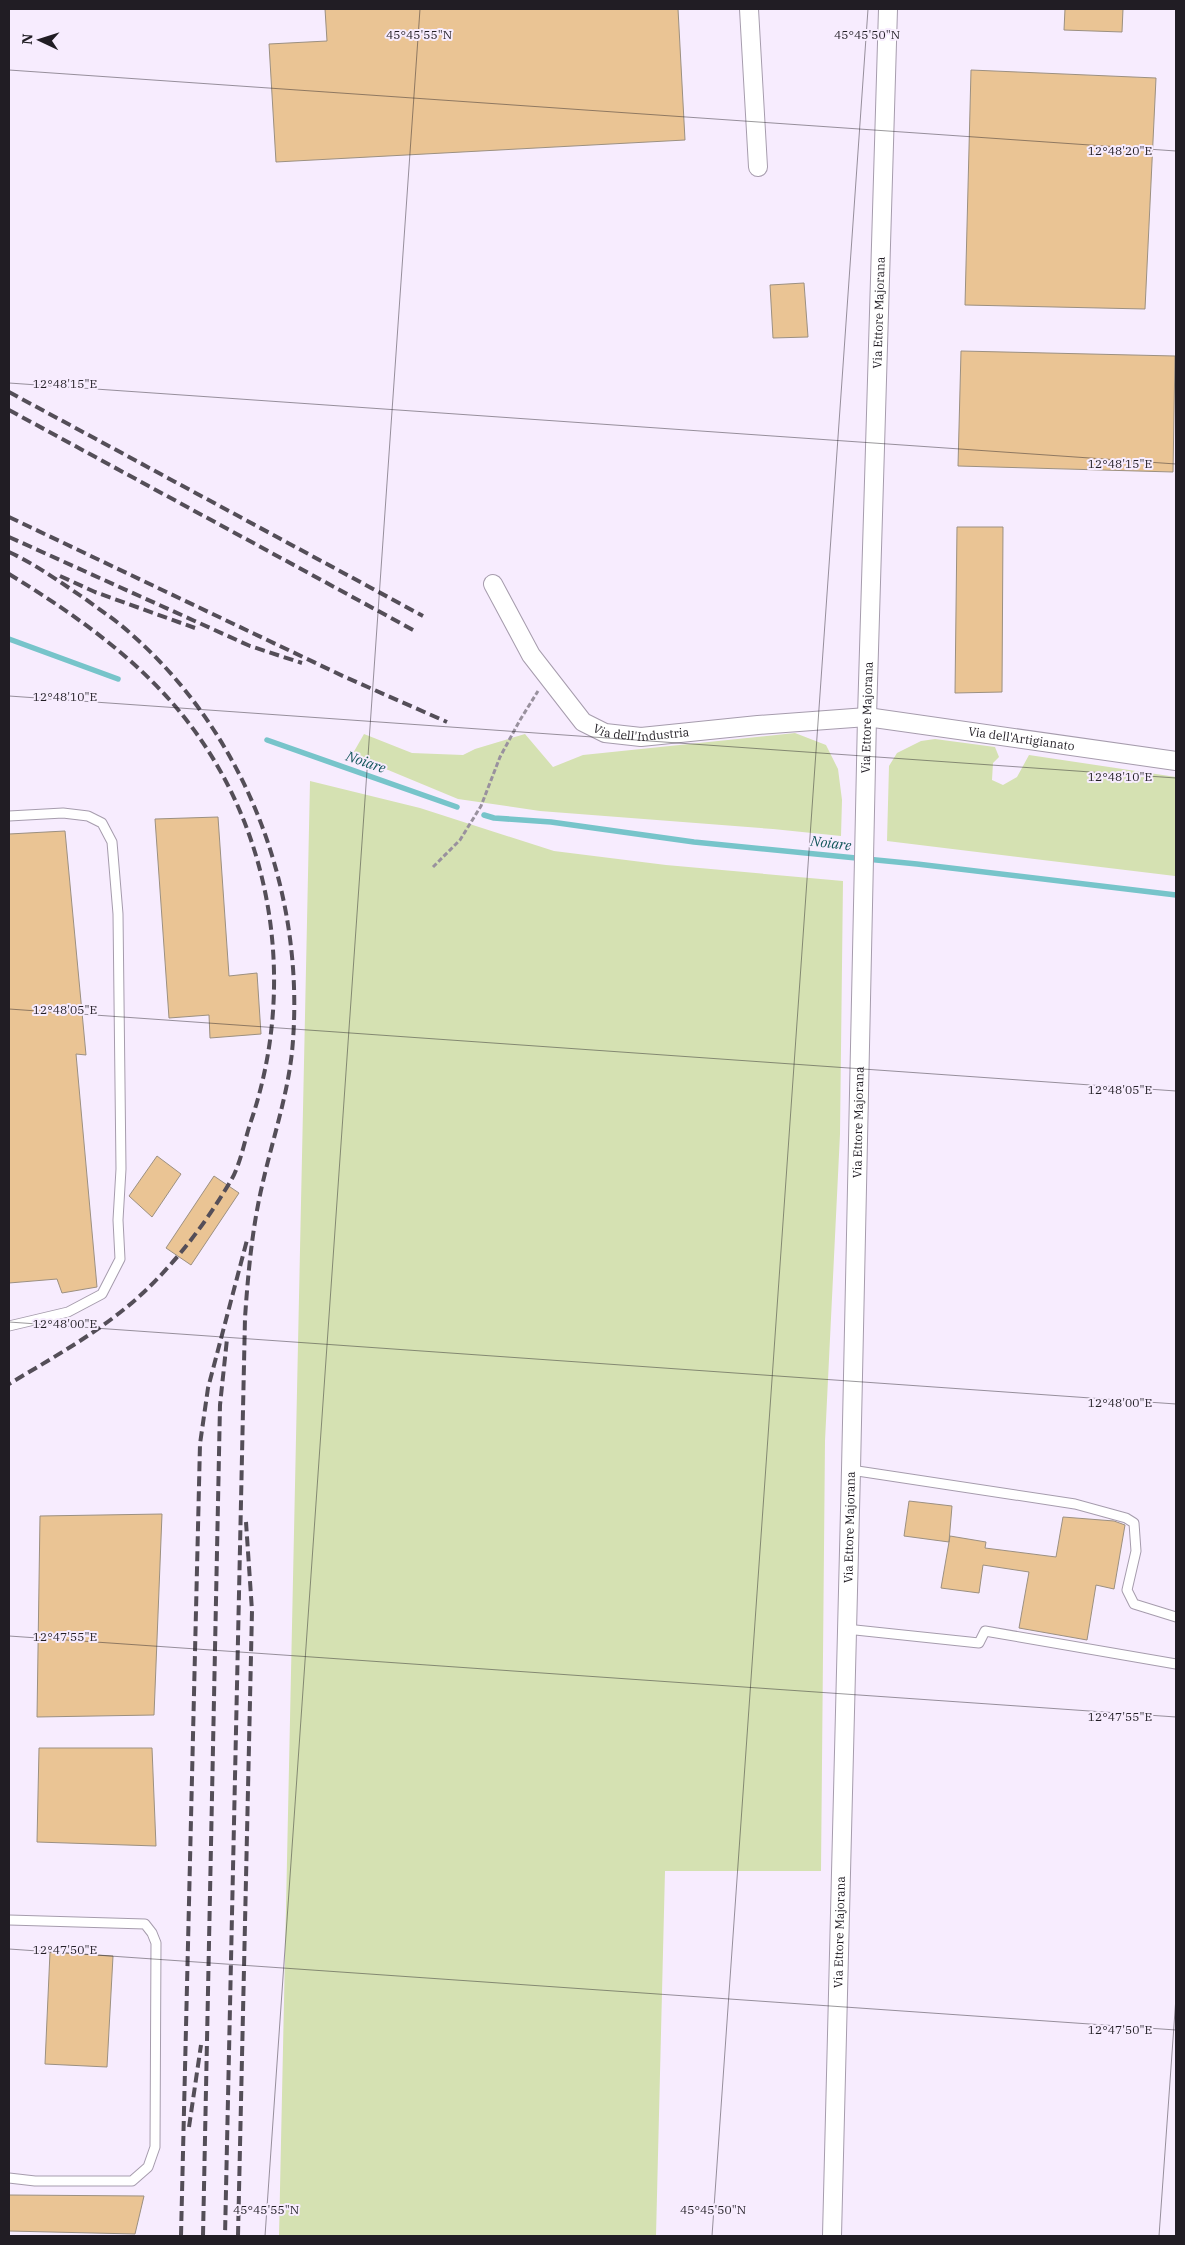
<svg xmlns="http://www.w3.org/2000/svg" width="1185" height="2245" font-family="'IBM Plex Serif',serif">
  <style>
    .green { fill: #d5e1b2 }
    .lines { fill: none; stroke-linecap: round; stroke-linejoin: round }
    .stream { stroke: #77c4ca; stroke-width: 5.5 }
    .building { fill: #eac494; stroke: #9c9081 }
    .lane-casing { stroke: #a69cad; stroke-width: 11 }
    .street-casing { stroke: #a69cad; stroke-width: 20 }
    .path { stroke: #99919e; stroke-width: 3; stroke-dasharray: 5 2.5; stroke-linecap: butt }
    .lane { stroke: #fff; stroke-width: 9 }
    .street { stroke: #fff; stroke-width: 18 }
    .rail { stroke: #544e58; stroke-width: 4; stroke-dasharray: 10 5; stroke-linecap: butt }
    .ticks { fill: none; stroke: #211d24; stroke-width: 1; stroke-opacity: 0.45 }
    .labels { text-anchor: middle; stroke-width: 4; stroke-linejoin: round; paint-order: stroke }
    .street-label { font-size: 12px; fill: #211d24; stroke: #f7ecfe }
    .water-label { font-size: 14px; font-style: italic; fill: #105459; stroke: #f7ecfe }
    .ticks-label { font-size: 12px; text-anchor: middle; fill: #211d24; stroke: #f7ecfe; stroke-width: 4; stroke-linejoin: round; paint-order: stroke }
  </style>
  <rect width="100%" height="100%" fill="#f7ecfe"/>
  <g class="green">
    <path d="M795 733 826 745 838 769 842 800 841 836 773 829 540 811 458 799 352 755 364 734 412 753 463 755 475 749 525 734 553 767 583 755Z"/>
    <path d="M935 739 995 747 999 757 993 763 992 780 1003 785 1017 777 1029 755 1176 777 1175 876 887 841 889 766 897 753 921 741Z"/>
    <path d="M310 781 420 808 554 851 666 865 843 881 840 1134 825 1441 821 1871H665L656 2236H279Z"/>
  </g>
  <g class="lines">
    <g class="stream">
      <path d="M9 639 118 679"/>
      <path d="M267 740 457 807"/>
      <path d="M484 815 494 818 551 822 694 842 917 864 1176 895"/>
    </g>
  </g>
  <g class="building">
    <path d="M325 9H678L685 140 276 162 269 44 327 41Z"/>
    <path d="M1065 9H1123L1122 32 1064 30Z"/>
    <path d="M971 70 1156 78 1145 309 965 305Z"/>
    <path d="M804 283 808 337 773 338 770 285Z"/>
    <path d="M961 351 1175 356 1173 472 958 466Z"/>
    <path d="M957 527H1003L1002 692 955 693Z"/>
    <path d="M218 817 229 976 257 973 261 1034 210 1038 209 1015 169 1018 155 819Z"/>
    <path d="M65 831 86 1055 76 1054 97 1287 62 1293 57 1279 9 1283V834Z"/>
    <path d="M157 1156 181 1174 152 1217 129 1196Z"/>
    <path d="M214 1176 239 1193 191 1265 166 1248Z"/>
    <path d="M909 1501 952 1506 949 1542 950 1536 986 1542 985 1548 1056 1557 1063 1517 1114 1521 1125 1525 1114 1589 1096 1585 1087 1640 1019 1628 1029 1572 983 1565 979 1593 941 1588 949 1542 904 1536Z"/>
    <path d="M162 1514 154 1715 37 1717 40 1516Z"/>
    <path d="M39 1748H152L156 1846 37 1842Z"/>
    <path d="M50 1952 113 1956 107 2067 45 2064Z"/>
    <path d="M9 2195 144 2196 135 2234 9 2231Z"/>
  </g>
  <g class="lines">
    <g class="lane-casing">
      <g id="lane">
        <path d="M9 816 63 813 88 816 102 823 112 842 118 914 121 1169 118 1220 120 1259 102 1294 68 1312 9 1326"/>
        <path d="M851 1470 1075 1504 1126 1518 1134 1523 1136 1551 1127 1590 1134 1604 1176 1617"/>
        <path d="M846 1629 979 1643 985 1631 1176 1664"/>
        <path d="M9 1920 145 1924 152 1933 156 1943 155 2147 148 2167 132 2181H35L9 2178"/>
      </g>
    </g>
    <g class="street-casing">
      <g id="street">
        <path d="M749 9 758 167"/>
        <path id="s1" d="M493 584 531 655 583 722 605 733 641 737 758 725 867 717 1176 761"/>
        <path id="s2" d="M832 2236 851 1470 867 717 888 9"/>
      </g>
    </g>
    <path class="path" d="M433 867 460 840 481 806 500 757 520 720 538 691"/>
    <use href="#lane" class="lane"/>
    <use href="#street" class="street"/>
    <g class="rail">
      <path d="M9 392 423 616"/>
      <path d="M9 410 415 631"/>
      <path d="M9 517 345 677 447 722"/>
      <path d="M9 537 250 646 302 663"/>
      <path d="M9 552C35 564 60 582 84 598 100 610 116 620 130 633 248 736 307 897 292 1052 287 1098 272 1141 262 1186 252 1229 248 1274 245 1318L225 2236"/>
      <path d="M9 574C71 612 133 655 180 712 274 826 298 986 250 1124 244 1143 240 1166 230 1182 210 1216 186 1249 159 1277 116 1323 62 1352 9 1384"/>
      <path d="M60 576 95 592 195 628"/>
      <path d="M189 2127 201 2045"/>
      <path d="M181 2236 200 1444 208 1388 247 1240"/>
      <path d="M203 2236 220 1405 227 1339"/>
      <path d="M238 2236 252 1611 246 1522"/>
    </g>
  </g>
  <path class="ticks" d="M9 70 1176 151M9 383 1176 464M9 696 1176 778M9 1009 1176 1091M9 1322 1176 1404M9 1636 1176 1717M9 1949 1176 2030M265 2236 420 9M712 2236 868 9M1159 2236 1176 1997"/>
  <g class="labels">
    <g class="street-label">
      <text dy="4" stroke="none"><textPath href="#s2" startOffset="1924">Via Ettore Majorana</textPath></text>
      <text dy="4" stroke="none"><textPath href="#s2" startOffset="1519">Via Ettore Majorana</textPath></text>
      <text dy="4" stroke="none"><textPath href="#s1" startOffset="226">Via dell'Industria</textPath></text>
      <text dy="4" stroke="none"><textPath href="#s1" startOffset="609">Via dell'Artigianato</textPath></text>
      <text dy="4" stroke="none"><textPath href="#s2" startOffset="1114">Via Ettore Majorana</textPath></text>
      <text dy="4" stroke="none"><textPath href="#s2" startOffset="709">Via Ettore Majorana</textPath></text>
      <text dy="4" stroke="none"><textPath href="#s2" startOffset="304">Via Ettore Majorana</textPath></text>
    </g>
    <g class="water-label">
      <text transform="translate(366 762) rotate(19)" y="5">Noiare</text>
      <text transform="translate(831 843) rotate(7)" y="5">Noiare</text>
    </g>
  </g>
  <g class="ticks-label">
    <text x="419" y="39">45°45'55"N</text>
    <text x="867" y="39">45°45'50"N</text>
    <text x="1120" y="155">12°48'20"E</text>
    <text x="65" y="388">12°48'15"E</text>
    <text x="1120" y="468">12°48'15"E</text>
    <text x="65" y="701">12°48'10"E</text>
    <text x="1120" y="781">12°48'10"E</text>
    <text x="65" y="1014">12°48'05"E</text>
    <text x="1120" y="1094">12°48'05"E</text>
    <text x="65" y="1328">12°48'00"E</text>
    <text x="1120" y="1407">12°48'00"E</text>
    <text x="65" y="1641">12°47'55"E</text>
    <text x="1120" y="1721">12°47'55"E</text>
    <text x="65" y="1954">12°47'50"E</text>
    <text x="1120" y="2034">12°47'50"E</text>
    <text x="266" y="2214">45°45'55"N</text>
    <text x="713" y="2214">45°45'50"N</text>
  </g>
  <rect width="1185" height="2245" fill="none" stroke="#211d24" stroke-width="20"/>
  <g transform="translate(40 40) rotate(274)" stroke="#f7ecfe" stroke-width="4" paint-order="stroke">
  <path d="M0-4L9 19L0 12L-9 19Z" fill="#211d24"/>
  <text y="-8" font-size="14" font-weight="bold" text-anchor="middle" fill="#211d24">N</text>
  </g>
</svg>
